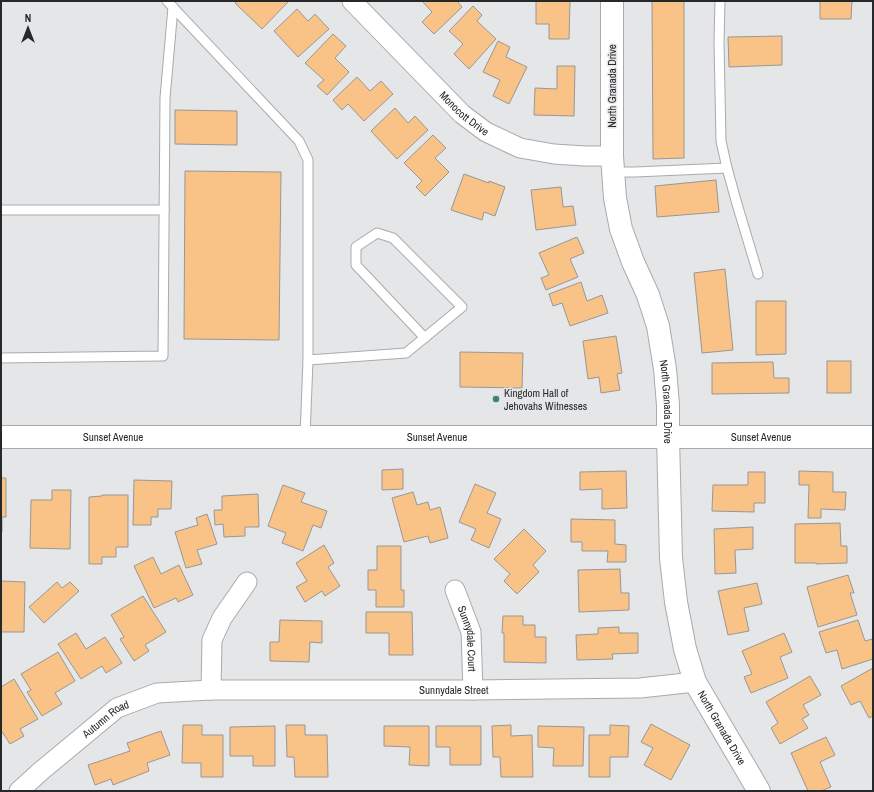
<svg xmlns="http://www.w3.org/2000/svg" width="874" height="792" font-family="'Archivo Narrow',sans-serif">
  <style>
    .building { fill: #f9c286; stroke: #999796 }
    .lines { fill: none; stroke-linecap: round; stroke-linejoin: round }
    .service-casing { stroke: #a8aaac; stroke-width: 11 }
    .minor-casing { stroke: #a8aaac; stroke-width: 21 }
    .tertiary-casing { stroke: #a8aaac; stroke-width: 24 }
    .secondary-casing { stroke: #a8aaac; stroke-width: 24 }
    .service { stroke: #fff; stroke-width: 9 }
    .minor { stroke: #fff; stroke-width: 19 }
    .tertiary { stroke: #fff; stroke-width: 22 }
    .secondary { stroke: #fff; stroke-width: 22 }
    .poi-dot { fill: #3c827b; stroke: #e4e6e8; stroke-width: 1.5 }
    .labels { text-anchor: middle; stroke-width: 3; stroke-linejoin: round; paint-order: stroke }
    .street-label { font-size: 11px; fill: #272829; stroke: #e4e6e8 }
    .poi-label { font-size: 11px; fill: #272829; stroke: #e4e6e8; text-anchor: start }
  </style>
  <rect width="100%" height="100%" fill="#e4e6e8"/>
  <g class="building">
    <path d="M237 1H289L262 29 235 3Z"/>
    <path d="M422 1H457L462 7 434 34 422 22 432 12Z"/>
    <path d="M536 1H570L569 39H549V24H536Z"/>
    <path d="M652 1H684V158L653 159Z"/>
    <path d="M820 1H852L851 19H820Z"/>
    <path d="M473 6 482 15 477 21 496 39 469 69 454 54 463 44 449 31Z"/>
    <path d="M297 9 308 21 315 14 329 29 298 57 274 31Z"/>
    <path d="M333 34 346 46 335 58 349 72 327 95 317 86 324 80 305 63Z"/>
    <path d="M782 36V65L729 67 728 37Z"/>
    <path d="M498 41 510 47 506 57 527 67 509 104 493 96 500 80 483 72Z"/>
    <path d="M557 66H575L574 116 534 115 535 88 557 89Z"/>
    <path d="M357 77 370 91 381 81 393 94 364 121 348 104 342 110 333 100Z"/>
    <path d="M395 108 408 123 415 116 428 130 397 159 371 131Z"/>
    <path d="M175 110 237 111V145L175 144Z"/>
    <path d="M433 135 446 148 435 158 449 172 425 196 416 187 422 181 404 163Z"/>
    <path d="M185 171 281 172 279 340 184 339Z"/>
    <path d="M464 174 489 183V181L505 187 495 216 484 212 482 220 451 210Z"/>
    <path d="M716 180 719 212 657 217 655 186Z"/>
    <path d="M561 187 563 207 573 206 576 225 536 230 531 190Z"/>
    <path d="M577 237 584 253 570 259 578 277 546 290 541 278 549 275 539 253Z"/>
    <path d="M725 269 733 350 702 353 694 273Z"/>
    <path d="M581 282 587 301 602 295 608 313 570 326 562 303 553 306 549 294Z"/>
    <path d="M756 301H786V354L756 355Z"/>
    <path d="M616 336 622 373 617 374 620 390 601 393 599 377 588 379 583 341Z"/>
    <path d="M460 352 523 353 522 388 460 387Z"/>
    <rect x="827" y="361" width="24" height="32"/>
    <path d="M773 362 774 378H789V393L712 394V363Z"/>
    <path d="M403 469V489L382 490V470Z"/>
    <path d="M626 471 627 508 602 509V489L580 490V472Z"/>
    <path d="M799 471 833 472V492H846L845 510 821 509V518H808L809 485H799Z"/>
    <path d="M748 472H765V503H754V512L712 511 713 485H748Z"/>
    <path d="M1 478H6V517H2V532H1Z"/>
    <path d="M134 480 172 481 171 509H158V517H151V525H133Z"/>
    <path d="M475 484 496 493 487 513 501 519 489 548 471 540 476 529 459 522Z"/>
    <path d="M283 485 305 493 301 502 327 511 321 528 313 525 303 551 282 543 286 533 268 526Z"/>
    <path d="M52 490H71L70 549 30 548 31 500H52Z"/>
    <path d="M413 492 417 505 428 502 430 510 440 507 448 538 430 543 428 536 404 542 392 498Z"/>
    <path d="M258 494 259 527H245V536L224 537 223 524 215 525 214 510H222V496Z"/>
    <path d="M102 495H128V547H116V557H102V564H89V497L102 496Z"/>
    <path d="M207 514 217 544 197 550 202 564 186 568 175 532 198 525 196 518Z"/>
    <path d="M571 519 615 520V544L626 545V562H607L608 551H582V542H571Z"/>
    <path d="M840 523 841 546H847V563L816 564V563H795V524Z"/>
    <path d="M753 527V549L735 550 736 573 715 574 714 529Z"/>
    <path d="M524 529 546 551 533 565 539 572 517 594 504 581 510 574 494 559Z"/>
    <path d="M324 545 334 563 328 567 340 586 325 596 322 591 305 602 296 587 307 581 296 563Z"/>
    <path d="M377 546H401V590H404V607H376V590H368V570H377Z"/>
    <path d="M153 557 161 574 179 565 193 595 178 602 176 598 154 608 134 566Z"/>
    <path d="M620 569 621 593H629V610L579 612 578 570Z"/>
    <path d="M848 575 854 593H850L857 615 818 627 807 587Z"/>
    <path d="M1 581 25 582 24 632H1Z"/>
    <path d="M57 582 62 588 70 582 79 591 44 623 29 607Z"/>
    <path d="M757 583 762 604 744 608 749 631 728 635 718 591Z"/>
    <path d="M143 596 166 632 145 645 149 651 134 661 120 639 124 637 111 615Z"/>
    <path d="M366 612H412L413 655H389V633H366Z"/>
    <path d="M503 616H523V625H535V637H546V663L504 662V633H502Z"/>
    <path d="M280 620 322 621V643L310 642 309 662 270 661V642H279Z"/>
    <path d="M858 620 865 641 872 639 873 643V659L842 669 837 650 826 653 819 632Z"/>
    <path d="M619 627V633H638V653L612 654 613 659 577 660 576 635 598 634V628Z"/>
    <path d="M76 633 86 649 105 637 122 663 106 673 102 666 81 679 58 644Z"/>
    <path d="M784 633 792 652 780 657 788 678 751 693 744 677 752 674 742 651Z"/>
    <path d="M58 652 75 681 55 693 62 704 42 716 27 692 31 690 21 674Z"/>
    <path d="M873 668V716L869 718 860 701 851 705 841 686Z"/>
    <path d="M810 676 821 695 803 705 809 715 802 719 808 728 780 744 771 728 778 723 766 702Z"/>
    <path d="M14 679 38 719 20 729 24 736 10 744 1 730V704L2 703 1 700V687Z"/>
    <path d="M651 724 690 745 671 780 644 765 653 748 641 742Z"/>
    <path d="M183 725H202V735H223V777H201V763H182Z"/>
    <path d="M286 725H305V735H327L328 777H295L294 757H287Z"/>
    <path d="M511 725V736L532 735 533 777H501L500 757H493L492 726Z"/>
    <path d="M610 725 629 726 628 757H610V777H589V735H610Z"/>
    <path d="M275 726V766H253V756H230V727Z"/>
    <path d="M384 726H429V766L409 765 410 747 384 746Z"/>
    <path d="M436 726H481V765H450V747H436Z"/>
    <path d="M538 726 584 727 583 766H553L554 748 538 747Z"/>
    <path d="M161 731 170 755 147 763 149 771 113 785 111 779 95 785 88 765 130 751 127 743Z"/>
    <path d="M826 737 835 755 820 762 831 787 821 791H808L791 753Z"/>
  </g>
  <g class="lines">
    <g class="service-casing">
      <g id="service">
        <path d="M167 1 299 141 308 160V360L406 353 462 307 393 238 377 233 356 247V265L425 338"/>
        <path d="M720 1 719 42 721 141 727 168 737 204 758 274"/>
        <path d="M613 172H635L727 168"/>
        <path d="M1 210H164"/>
        <path d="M1 358 163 356 165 98 173 7"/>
        <path d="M305 437 308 360"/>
      </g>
    </g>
    <g class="minor-casing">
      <g id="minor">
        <path id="s1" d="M352 1 462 114 486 132 520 148 554 154 585 156H612"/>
        <path id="s2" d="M455 590 471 632 473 690"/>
        <path d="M211 690 212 640 222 618 247 582"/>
        <path id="s3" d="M19 791 41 771 117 708 157 693 211 690H473L640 688 695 682"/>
      </g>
    </g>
    <g class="tertiary-casing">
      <g id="tertiary">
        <path id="s4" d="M612 1V156L615 198 621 229 633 262 648 295 658 326 665 369 668 405V437L671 558 676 602 685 649 695 682 759 791"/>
      </g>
    </g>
    <g class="secondary-casing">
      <g id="secondary">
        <path id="s5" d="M1 437H873"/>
      </g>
    </g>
    <use href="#service" class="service"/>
    <use href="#minor" class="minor"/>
    <use href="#tertiary" class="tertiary"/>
    <use href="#secondary" class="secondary"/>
  </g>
  <circle class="poi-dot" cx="496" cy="399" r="4"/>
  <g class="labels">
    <g class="street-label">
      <text transform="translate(612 86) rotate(-90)" y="4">North Granada Drive</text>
      <text dy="4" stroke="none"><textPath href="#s1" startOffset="159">Monocott Drive</textPath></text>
      <text dy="4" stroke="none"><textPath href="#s4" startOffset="409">North Granada Drive</textPath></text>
      <text dy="4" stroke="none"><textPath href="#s5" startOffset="112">Sunset Avenue</textPath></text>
      <text dy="4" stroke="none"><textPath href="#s5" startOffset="436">Sunset Avenue</textPath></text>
      <text dy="4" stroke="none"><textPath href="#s5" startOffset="760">Sunset Avenue</textPath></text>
      <text dy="4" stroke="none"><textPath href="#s2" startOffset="51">Sunnydale Court</textPath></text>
      <text dy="4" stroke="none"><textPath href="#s3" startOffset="468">Sunnydale Street</textPath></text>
      <text dy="4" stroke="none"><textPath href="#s3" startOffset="113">Autumn Road</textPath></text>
      <text dy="4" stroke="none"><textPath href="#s4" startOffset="745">North Granada Drive</textPath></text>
    </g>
    <g class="poi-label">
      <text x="504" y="397">Kingdom Hall of<tspan x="504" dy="13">Jehovahs Witnesses</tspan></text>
    </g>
  </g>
  <rect width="874" height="792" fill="none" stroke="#272829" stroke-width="4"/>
  <g transform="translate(28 28)" stroke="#e4e6e8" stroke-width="3" paint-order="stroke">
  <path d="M0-3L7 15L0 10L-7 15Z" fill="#272829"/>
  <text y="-6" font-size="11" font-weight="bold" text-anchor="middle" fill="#272829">N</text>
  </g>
</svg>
